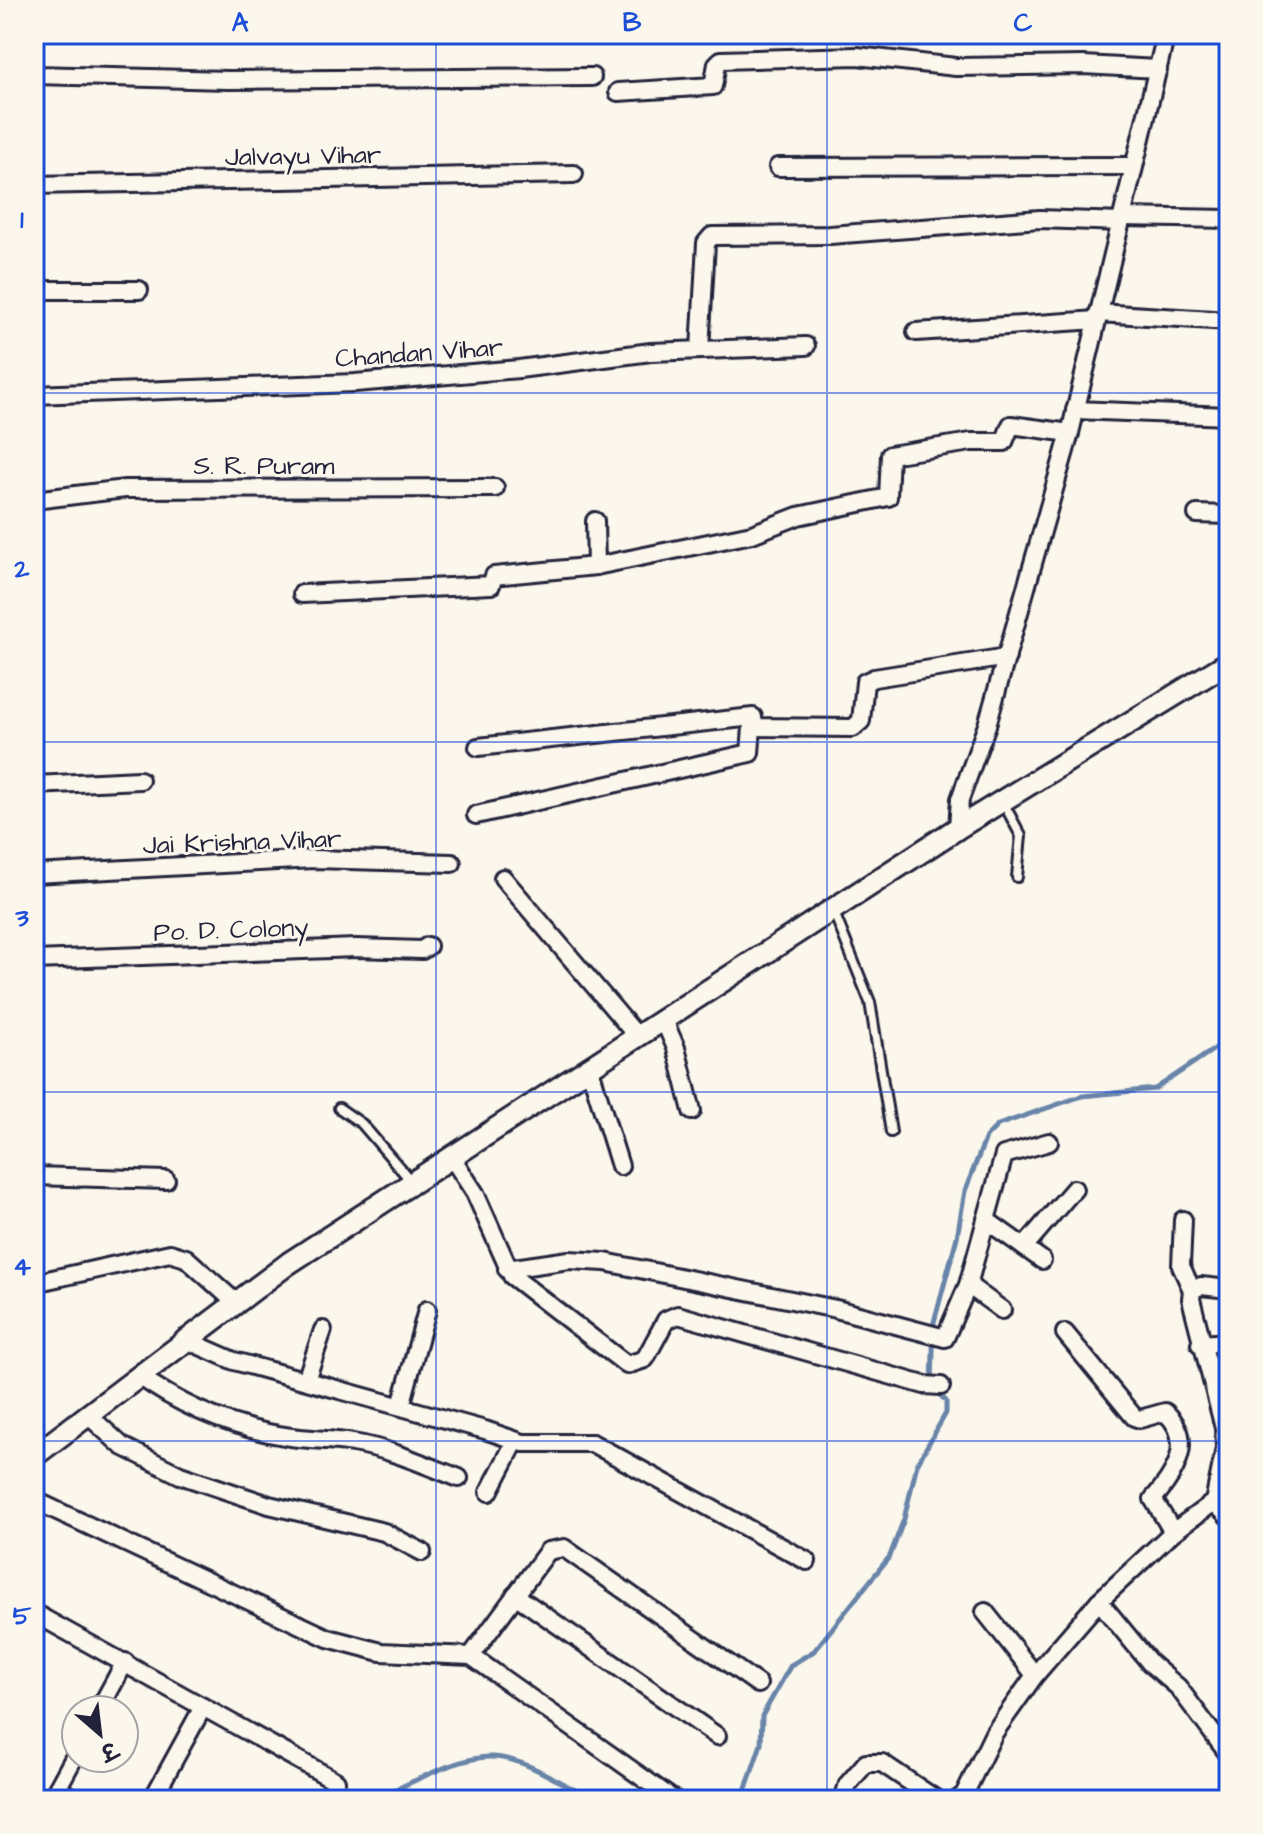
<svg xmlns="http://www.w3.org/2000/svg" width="1263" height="1834" font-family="'Architects Daughter','Playpen Sans Deva',sans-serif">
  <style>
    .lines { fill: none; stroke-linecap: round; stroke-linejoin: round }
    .stream { stroke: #6984a9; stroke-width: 5 }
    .service-casing { stroke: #22223b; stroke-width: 14 }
    .minor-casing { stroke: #22223b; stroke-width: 22 }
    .tertiary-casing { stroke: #22223b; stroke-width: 26 }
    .service { stroke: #fbf7ec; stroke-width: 8 }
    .minor { stroke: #fbf7ec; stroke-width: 16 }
    .tertiary { stroke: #fbf7ec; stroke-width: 20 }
    .grid { fill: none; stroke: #1d4ed8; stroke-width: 2; stroke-opacity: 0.55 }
    .labels { text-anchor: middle; stroke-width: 6; stroke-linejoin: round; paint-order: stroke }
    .street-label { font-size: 26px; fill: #22223b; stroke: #fbf7ec }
    .neatline { fill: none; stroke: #1d4ed8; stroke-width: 3 }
    .grid-label { font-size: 26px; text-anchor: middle; font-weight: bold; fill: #1d4ed8 }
  </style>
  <rect width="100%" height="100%" fill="#fbf7ec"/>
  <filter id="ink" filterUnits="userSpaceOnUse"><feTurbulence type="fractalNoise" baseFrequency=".0125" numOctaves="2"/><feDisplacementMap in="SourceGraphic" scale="16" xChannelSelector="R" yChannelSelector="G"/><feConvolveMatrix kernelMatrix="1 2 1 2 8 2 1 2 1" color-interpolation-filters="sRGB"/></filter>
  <g filter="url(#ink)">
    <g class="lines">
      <g class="stream">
        <path d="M932 1382 934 1322 957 1237 965 1191 986 1137 998 1125 1082 1096 1155 1089 1229 1039"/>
        <path d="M372 1800C405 1787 458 1755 493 1757 529 1759 563 1786 595 1800"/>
        <path d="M742 1800 761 1744 762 1716 791 1665 814 1651 890 1556 904 1519 917 1464 946 1413V1401L937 1392"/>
      </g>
      <g class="service-casing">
        <g id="service">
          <path d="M1003 802 1021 836 1017 877"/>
          <path d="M833 910 870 1002 891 1132"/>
          <path d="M339 1108 362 1124 411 1181"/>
        </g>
      </g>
      <g class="minor-casing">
        <g id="minor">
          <path d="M34 75 228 80 592 77"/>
          <path d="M618 92 713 86 717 64 721 60 857 56 956 67 1083 65 1158 69"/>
          <path d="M778 167 1134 166"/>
          <path d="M34 185 574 174"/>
          <path d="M1122 217 1229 219"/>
          <path d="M34 290H139"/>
          <path d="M1098 313 1229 321"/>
          <path d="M916 332 1097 320"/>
          <path d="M700 350 706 243 712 236 830 235 1040 219 1121 222"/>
          <path d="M34 395 355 383 519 369 651 352 806 346"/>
          <path d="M1075 410 1229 416"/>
          <path d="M34 500 125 489 495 488"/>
          <path d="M1197 514 1229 515"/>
          <path d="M595 521 596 566"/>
          <path d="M302 594 491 585 494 576 596 566 752 534 798 516 888 497 890 455 971 442H1004L1011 425 1070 433"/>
          <path d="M478 747 753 717 752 727 853 728 861 721 865 682 874 678 1007 657"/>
          <path d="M34 785 140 780"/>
          <path d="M476 815 750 753 752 727"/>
          <path d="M958 828 960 799 987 725 1070 433 1166 34"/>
          <path d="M34 874 314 859 452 863"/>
          <path d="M503 878 636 1035"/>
          <path d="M34 960 356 948 422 950 428 946"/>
          <path d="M663 1018 676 1048 692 1111"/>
          <path d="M589 1066 620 1166"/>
          <path d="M451 1156 475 1193 512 1276 627 1365 645 1359 666 1320 678 1315 924 1385 941 1386"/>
          <path d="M34 1176 166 1180"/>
          <path d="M986 1220 1042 1260"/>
          <path d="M1183 1220 1181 1266 1192 1290"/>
          <path d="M1024 1247 1074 1189"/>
          <path d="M507 1269 569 1260 605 1262 836 1309 945 1338 968 1285 1004 1155 1049 1142"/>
          <path d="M34 1283 170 1253 186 1258 235 1302"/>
          <path d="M968 1285 1002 1310"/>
          <path d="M1065 1333 1134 1417 1140 1419 1165 1412C1196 1440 1176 1473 1153 1499L1173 1532"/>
          <path d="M184 1339 234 1361 485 1430 523 1443H592L807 1561"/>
          <path d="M1200 1344 1229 1342"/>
          <path d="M138 1375C184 1408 235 1429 291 1437 312 1440 333 1439 353 1443 390 1449 425 1465 459 1478"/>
          <path d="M306 1380 323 1330"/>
          <path d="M401 1406 427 1310"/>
          <path d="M87 1414 122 1446 180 1475 269 1505 384 1532 422 1552"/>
          <path d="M489 1492 515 1442"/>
          <path d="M34 1500 328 1638 381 1652 471 1656 674 1800"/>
          <path d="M1214 1502 1229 1517"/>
          <path d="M515 1595 717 1736"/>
          <path d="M1099 1601 1150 1663 1178 1687 1229 1755"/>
          <path d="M985 1612 1035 1675"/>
          <path d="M34 1613 336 1781"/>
          <path d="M34 1632 42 1617"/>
          <path d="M471 1656 548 1551 564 1548 758 1684"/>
          <path d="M99 1710 125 1662"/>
          <path d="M57 1789 77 1800"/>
          <path d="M51 1800 76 1754"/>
          <path d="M152 1800 203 1707"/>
          <path d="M843 1800 848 1784 866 1763H882L937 1800"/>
          <path d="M957 1800 964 1795 994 1733 1035 1675 1099 1601 1173 1532 1214 1502 1225 1448 1224 1428 1191 1299 1192 1290 1201 1286 1229 1289"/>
        </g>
      </g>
      <g class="tertiary-casing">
        <path id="tertiary" d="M34 1456 289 1263 958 828 1229 662"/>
      </g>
      <use href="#service" class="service"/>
      <use href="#minor" class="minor"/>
      <use href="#tertiary" class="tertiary"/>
    </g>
  </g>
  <path class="grid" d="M436 34V1800M827 34V1800M34 393H1229M34 742H1229M34 1092H1229M34 1441H1229"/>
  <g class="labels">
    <g class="street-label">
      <text transform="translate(303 155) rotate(-1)" y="9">Jalvayu Vihar</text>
      <text transform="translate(419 352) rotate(-4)" y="9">Chandan Vihar</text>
      <text x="264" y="474">S. R. Puram</text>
      <text transform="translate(242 841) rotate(-2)" y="9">Jai Krishna Vihar</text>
      <text transform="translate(231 929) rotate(-2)" y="9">Po. D. Colony</text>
    </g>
  </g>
  <rect width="1263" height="1834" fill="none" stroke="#fbf7ec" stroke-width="88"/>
  <g transform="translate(100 1734) rotate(152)"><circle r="38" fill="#fbf7ec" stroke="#a4a2a5" stroke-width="2"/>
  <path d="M0-6L14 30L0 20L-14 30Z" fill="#22223b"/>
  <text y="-12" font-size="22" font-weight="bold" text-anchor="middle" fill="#22223b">उ</text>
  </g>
  <rect x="44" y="44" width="1175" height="1746" class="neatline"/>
  <g class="grid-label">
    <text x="240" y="31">A</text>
    <text x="632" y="31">B</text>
    <text x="1023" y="31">C</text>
    <text x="22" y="228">1</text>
    <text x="22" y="577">2</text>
    <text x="22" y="926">3</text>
    <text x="22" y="1275">4</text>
    <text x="22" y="1624">5</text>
  </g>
</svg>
